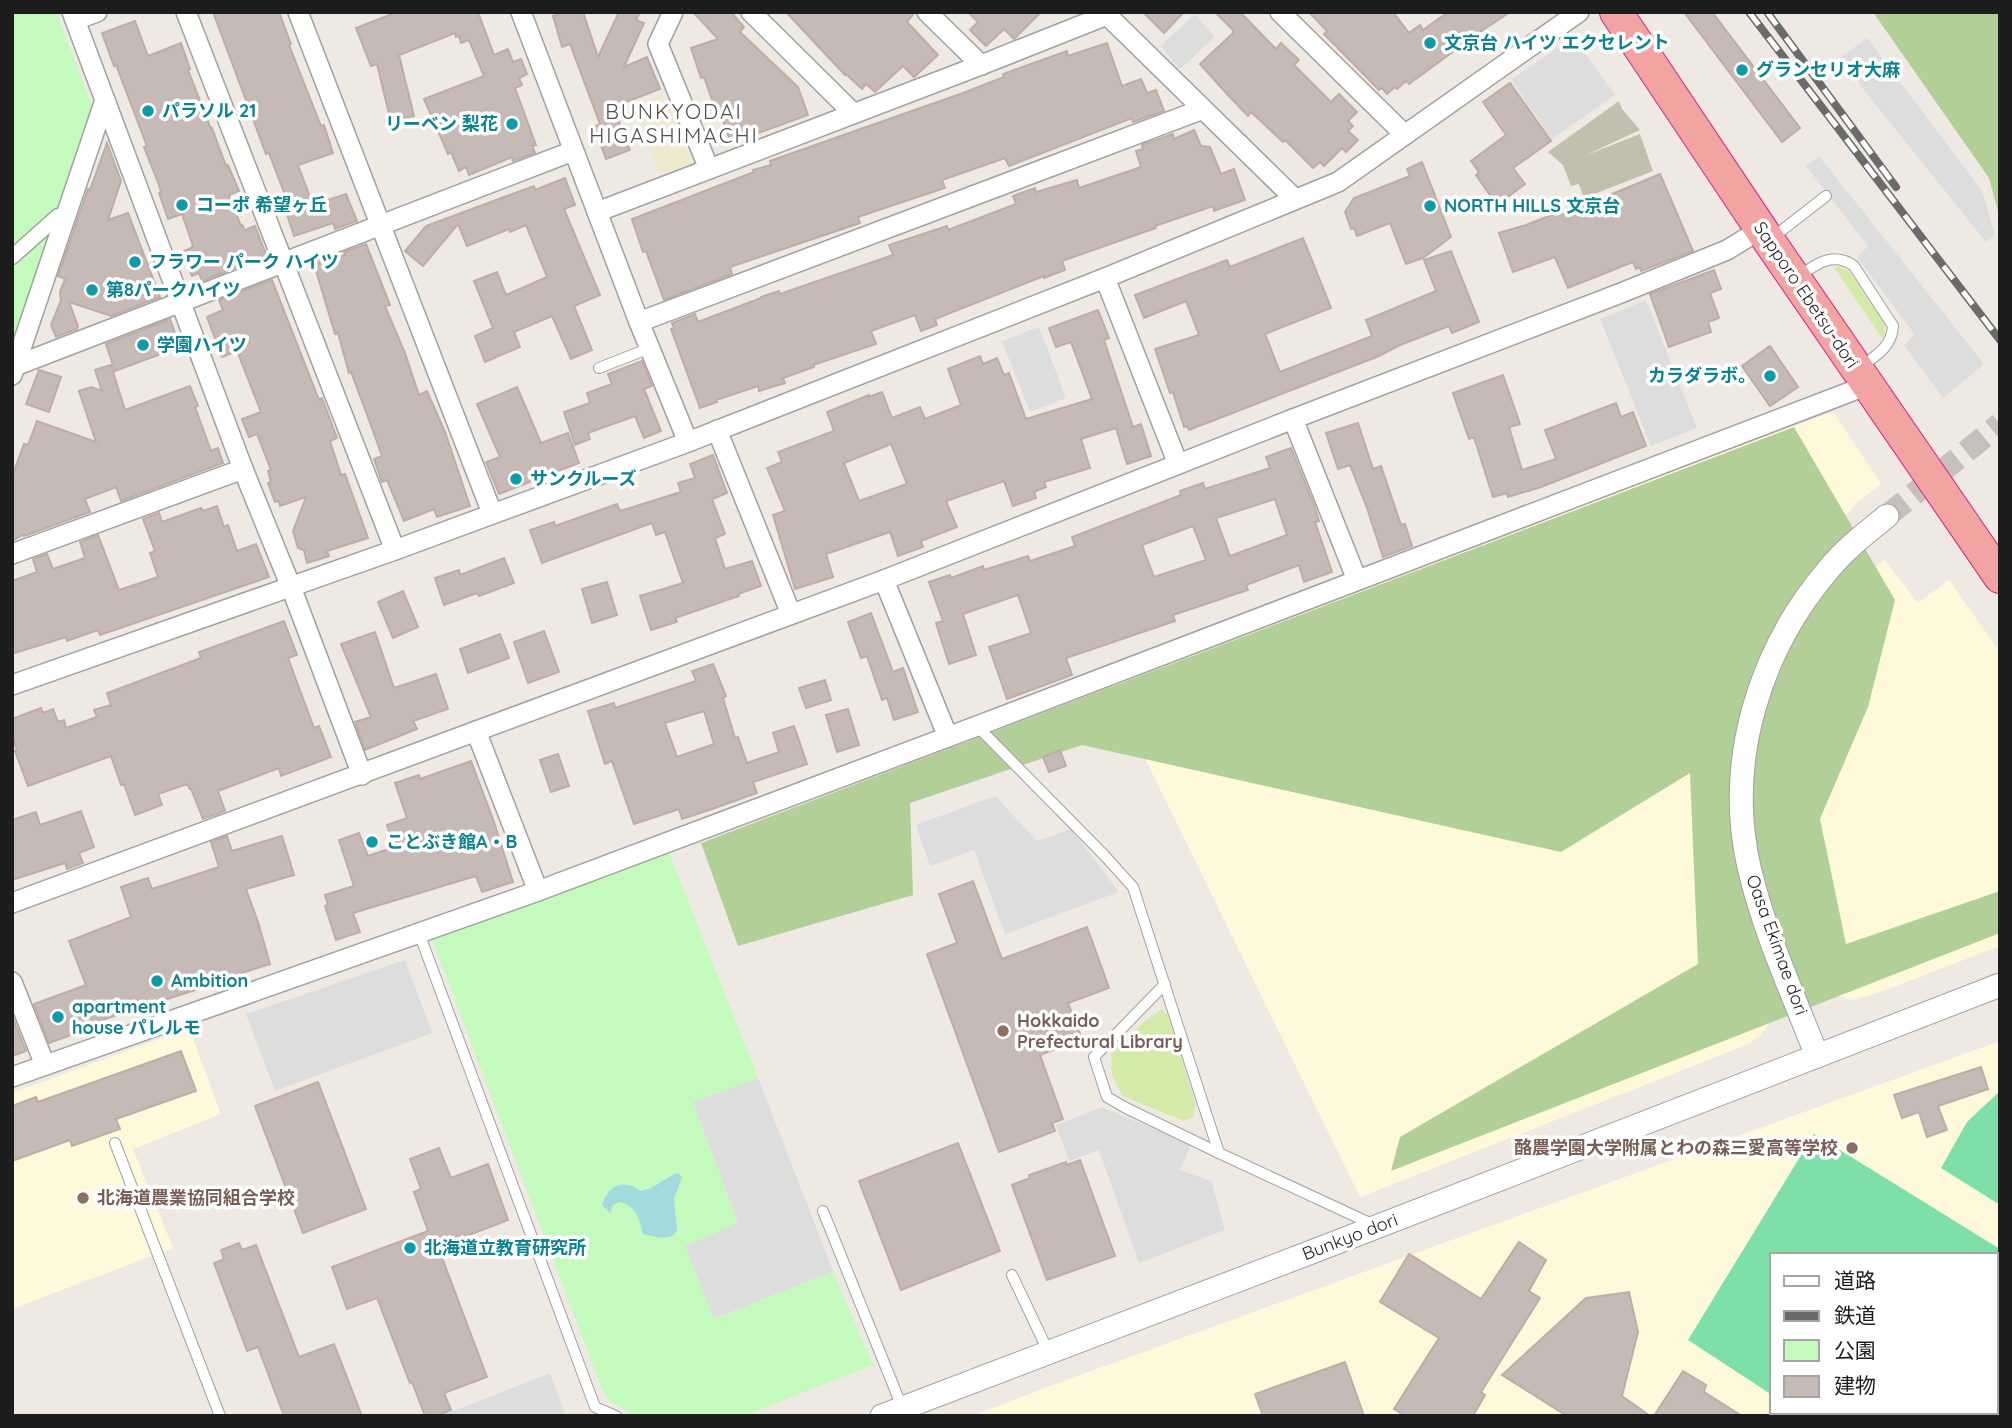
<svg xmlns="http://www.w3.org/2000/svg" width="2012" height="1428" font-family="Quicksand,'Noto Sans JP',sans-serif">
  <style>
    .education { fill: #fff9db; fill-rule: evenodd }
    .construction { fill: #c3bfae }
    .farmland { fill: #eeeace }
    .grass { fill: #d4eaa8 }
    .forest { fill: #b1cf97 }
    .park { fill: #c5fabf }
    .pitch { fill: #7fdfa9 }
    .parking { fill: #ddd }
    .water { fill: #a2dadd }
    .building { fill: #c6bab6; stroke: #c0aca5; stroke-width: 2; fill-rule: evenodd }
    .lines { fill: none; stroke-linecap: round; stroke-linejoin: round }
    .tertiary-tunnel { stroke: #c5c0bb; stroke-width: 23; stroke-dasharray: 23 11; stroke-linecap: butt }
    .service-casing { stroke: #a1a1a1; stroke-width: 12 }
    .pedestrian-casing { stroke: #a1a1a1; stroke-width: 17 }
    .minor-casing { stroke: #a1a1a1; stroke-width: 22 }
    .tertiary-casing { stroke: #a1a1a1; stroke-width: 25 }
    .trunk-casing { stroke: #db2283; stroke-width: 34 }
    .service { stroke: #fff; stroke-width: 10 }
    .pedestrian { stroke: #fff; stroke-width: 14 }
    .minor { stroke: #fff; stroke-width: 19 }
    .tertiary { stroke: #fff; stroke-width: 23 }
    .trunk { stroke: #f2a4a3; stroke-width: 32 }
    .rail-casing { stroke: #6b6b6b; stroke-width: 8 }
    .rail { stroke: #fff; stroke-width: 5; stroke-dasharray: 16; stroke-linecap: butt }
    .culture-dot { fill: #0f9aa8; stroke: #fff; stroke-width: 2.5 }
    .education-dot { fill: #8d6e63; stroke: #fff; stroke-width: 2.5 }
    .labels { text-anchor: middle; stroke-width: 7; stroke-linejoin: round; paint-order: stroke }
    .culture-label { font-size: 18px; font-weight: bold; fill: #0d838f; stroke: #fff; text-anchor: start }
    .street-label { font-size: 18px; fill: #1d1d1d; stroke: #fff }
    .education-label { font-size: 18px; font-weight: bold; fill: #785e54; stroke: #fff; text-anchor: start }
    .quarter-label { font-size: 21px; letter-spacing: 2px; fill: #505050; stroke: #fff }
  </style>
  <rect width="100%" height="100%" fill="#efe9e3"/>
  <g class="education">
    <path d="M1834 413 1881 484 1861 499 1801 563 1768 1026 1758 1038 1746 1045 1360 1197 1105 677 1827 414Z"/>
    <path d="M1884 559 1918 603 1949 580 2000 652V946L1872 995 1851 1000 1837 995 1794 919 1841 600Z"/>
    <path d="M189 1028 221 1114 133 1149 173 1248 12 1309V1093Z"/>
    <path d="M2000 1041V1416H973L1047 1387ZM1772 1255H1996V1412H1772Z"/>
  </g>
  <path class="construction" d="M1619 101 1622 109 1640 130 1584 156 1640 134 1653 171 1584 198 1579 184 1571 186 1563 165 1548 152Z"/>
  <path class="farmland" d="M663 93 693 164 659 174 634 106Z"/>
  <g class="grass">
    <path d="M1834 267H1840L1849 271 1884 323 1885 333 1882 338Z"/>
    <path d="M1162 1009 1168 1016 1196 1105 1193 1117 1184 1121 1123 1096 1112 1076 1111 1053 1145 1021Z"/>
  </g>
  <g class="forest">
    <path d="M1873 12H2000V219L1989 178Z"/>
    <path d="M1794 427 1895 600 1868 707 1820 819 1846 944 2000 891V933L1391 1171 1400 1137 1698 964 1690 773 1561 852 1082 745 910 803 913 895 738 946 701 843Z"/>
  </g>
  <g class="park">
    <path d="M12 12H56L92 105 12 360Z"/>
    <path d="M668 850 758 1078 693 1102 738 1224 685 1246 715 1319 833 1271 873 1365 744 1416H636L608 1400 600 1384 431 937Z"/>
  </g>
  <g class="pitch">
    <path d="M2000 1091V1205L1941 1168 1967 1122Z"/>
    <path d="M1814 1134 2000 1249V1416H1804L1799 1412H1996V1255H1772V1395L1688 1340Z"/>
  </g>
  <g class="parking">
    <path d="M1195 14 1215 37 1180 69 1160 46Z"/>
    <path d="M1867 38 1982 191 1995 235 1986 242 1839 59Z"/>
    <path d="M1564 43 1580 46 1615 95 1552 139 1511 80Z"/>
    <path d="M1819 156 1984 364 1943 398 1904 345 1915 335 1857 257 1868 246 1806 166Z"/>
    <path d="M1646 300 1697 428 1651 446 1600 319Z"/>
    <path d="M1039 327 1066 398 1030 412 1002 341Z"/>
    <path d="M995 796 1037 841 1071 829 1119 892 1005 934 974 850 930 866 916 825Z"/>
    <path d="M405 960 432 1033 275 1091 246 1014Z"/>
    <path d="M758 1078 833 1271 714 1319 685 1246 738 1223 693 1102Z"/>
    <path d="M1102 1107 1191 1145 1180 1170 1211 1181 1225 1230 1139 1263 1099 1150 1069 1161 1056 1125Z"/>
    <path d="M550 1373 566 1416H440L523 1384Z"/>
  </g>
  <path class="water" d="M678 1173 682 1177 674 1199 677 1231 672 1236 661 1238 643 1234C639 1218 637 1207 620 1202L613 1205 610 1213 602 1205C609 1185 622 1178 641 1191 655 1189 665 1177 678 1173Z"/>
  <g class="building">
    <path d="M213 12H279L291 44 289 45 321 126 324 125 333 153 298 165 313 205 346 194 357 221 335 229 333 223 294 236 284 205 288 203 269 153 266 154Z"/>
    <path d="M397 12H478L494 55 508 49 513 62 521 59 527 74 519 78 522 85 515 88 536 145 532 146 535 153 513 161 512 157 469 175 466 167 459 171 451 152 448 154 424 99 484 76 469 40 461 43 459 36 456 37 455 33 399 55 414 116 391 122 377 64 371 66 356 28Z"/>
    <path d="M565 12H583L598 57 619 12H640L636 20 644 23 624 67 647 57 660 89 613 107 630 150 606 159 594 127 600 124 570 44 562 47 553 16Z"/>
    <path d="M693 12H731L744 27 740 32 798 87 808 115 731 143 719 110 716 111 704 77 701 78 691 48 718 39Z"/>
    <path d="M786 12H915L907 22 938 55 914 77 903 66 875 92 866 84 862 89 846 74 845 75Z"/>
    <path d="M968 12H1041L1014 39 1004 29 986 46 970 30 978 22Z"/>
    <path d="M1143 12H1184L1164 33Z"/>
    <path d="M1215 12H1240L1276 49 1281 43 1299 60 1294 65 1331 102 1339 94 1357 112 1348 121 1353 126 1348 131 1358 140 1346 152 1342 148 1324 166 1320 162 1313 168 1285 140 1283 142 1251 112 1248 116 1227 94 1200 64 1233 33V30Z"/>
    <path d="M1309 12H1393L1409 33 1420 25 1423 30 1448 12H1510L1480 32 1409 84 1406 81 1397 89 1395 87 1387 94 1382 88 1379 90 1324 34 1327 31Z"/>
    <path d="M1684 12H1712L1800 128 1782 142Z"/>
    <path d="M135 21 148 56 181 43 190 69 188 70 211 129 212 128 226 166 228 165 239 191 229 195 241 226 242 225 245 230 255 226 266 254 262 255 263 257 202 281 199 273 192 276 182 252 193 247 192 243 182 214 168 219 159 193 161 192 159 185 144 147 147 146 116 65 114 66 102 33Z"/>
    <path d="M1107 43 1122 86 1141 79 1147 93 1156 90 1164 111 1133 122 1132 118 1009 166 1005 158 942 180 945 188 858 217 860 223 730 267 732 274 664 300 646 251 643 252 632 219 754 172 753 170 771 165 770 161 963 93 1004 77 1003 74 1067 51 1068 56Z"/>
    <path d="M1510 83 1551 141 1513 168 1525 184 1497 205 1476 175 1479 172 1471 161 1506 135 1483 102Z"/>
    <path d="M1194 130 1201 146 1210 147 1221 174 1234 169 1245 200 1214 211 1213 206 1155 226 1156 228 1062 261 1065 270 1044 278V276L935 319 937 325 921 331 915 315 871 331 876 344 813 365 814 367 783 378 785 383 759 391 758 386 716 400 717 402 700 408 671 329 674 328 672 323 695 314 698 322 761 298V297L779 291 780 294 893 255 889 245 947 226 948 230 1016 204 1013 196 1035 188 1036 192 1077 180 1079 188 1141 167 1136 151 1143 149 1142 145 1173 134 1174 139Z"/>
    <path d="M107 143 121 181 108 220 128 213 160 297 111 316 69 302 78 326 77 329 56 337 51 325 61 300 60 292 65 279 58 276 88 189 90 190Z"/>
    <path d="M1422 162 1451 237 1423 258 1406 264 1390 223 1357 236 1354 228 1351 229 1345 212 1354 198 1410 176 1407 169Z"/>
    <path d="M1660 174 1693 251 1641 271 1640 267 1636 269 1633 262 1568 288 1555 257 1513 272 1499 233 1526 225 1582 203 1583 206Z"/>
    <path d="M565 178 575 205 564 209 600 295 574 306 592 350 571 359 552 316 514 332 520 347 485 362 475 336 493 328 474 281 497 272 506 295 547 277 526 225 510 232 509 229 467 246 458 224 423 266 405 251 426 226 534 186 535 190Z"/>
    <path d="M1303 238 1331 308 1265 334 1280 372 1372 336 1366 320 1436 291 1424 260 1451 251 1479 322 1452 333 1449 326 1400 345 1379 356 1189 430 1187 426 1184 427 1173 392 1170 393 1155 349 1199 335 1186 301 1144 318 1135 295 1227 260 1230 267Z"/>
    <path d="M366 244 390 305 385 306 405 353 419 395 427 391 445 432 470 506 437 517 434 509 404 521 387 480 382 482 374 459 382 456 369 420 351 372 349 373 338 333 335 334 314 264 345 255 344 252Z"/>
    <path d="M1714 270 1721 289 1710 293 1719 318 1708 322 1711 332 1669 347 1650 294Z"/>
    <path d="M272 280 319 400 322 398 337 438 330 441 341 475 345 474 368 538 327 551 329 556 307 563 304 550 298 548 293 531 306 497 280 506 279 501 275 502 268 483 271 482 268 471 271 470 257 434 249 437 242 419 261 412 237 351 222 357 207 317 223 310 219 300Z"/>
    <path d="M1098 310 1109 338 1104 340 1133 427 1141 424 1151 456 1127 464 1116 428 1081 439 1090 468 1044 482 1046 487 1034 492 1036 498 1013 506 1004 481 946 501 957 527 921 541 923 547 898 556 890 532 826 554 833 577 795 589 773 515 785 511 767 468 782 462 778 452 834 431 827 412 869 395V397L882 392 892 418 920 407 925 419 961 405 948 369 980 356 983 364 997 358 1004 375 1009 373 1026 419 1092 399 1071 342 1056 347 1049 328ZM891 444 907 484 859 501 844 463Z"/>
    <path d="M170 319 180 347 115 371 106 344Z"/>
    <path d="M1770 346 1798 387 1770 406 1742 366Z"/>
    <path d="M642 361 652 386 644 389 661 431 644 438 635 416 588 433 590 439 575 445 564 412 590 403 587 393 612 384 608 374Z"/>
    <path d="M111 365 125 410 190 386 198 406 195 407 211 451 218 448 223 463 121 501 116 487 85 499 90 512 24 536V534L12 541V477L24 444 28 445 37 421 96 442 79 391 91 387 102 391 95 370Z"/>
    <path d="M39 370 61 377 49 412 26 404Z"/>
    <path d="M1503 375 1520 424 1509 427 1522 470 1556 459 1545 430 1616 403 1621 417 1633 412 1646 446 1541 487 1508 497 1507 493 1493 497 1474 437 1469 439 1453 393Z"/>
    <path d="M517 387 541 443 568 433 579 463 499 494 486 462 500 457 477 404Z"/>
    <path d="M1358 423 1373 469 1381 466 1401 525 1405 524 1412 546 1383 557 1367 508 1350 465 1338 469 1326 433Z"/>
    <path d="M1291 448 1314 505 1319 521 1315 522 1332 572 1304 582 1299 565 1246 585 1248 590 1173 615 1175 621 1066 658 1072 675 1007 699 989 647 1031 633 1018 595 963 614 976 655 949 664 936 623 943 621 929 582 950 575 951 578 983 566 984 570 1028 556 1030 561 1075 546 1072 537 1181 495 1180 491 1203 483 1205 489 1270 468 1266 457ZM1275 499 1287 535 1230 556 1216 518ZM1193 526 1206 560 1154 577 1142 545Z"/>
    <path d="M713 455 727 493 712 499 725 534 715 538 725 569 752 561 761 586 738 594 739 596 675 618 677 622 651 630 640 596 683 583 665 532 656 535 652 523 542 563 530 530 554 522 555 526 617 504 620 511 681 492 678 483 695 478 690 464Z"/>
    <path d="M217 506 224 527 228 525 237 551 256 544 269 577 100 635 98 630 67 641 66 637 12 654V581L37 572 33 559 47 554 53 569 85 558 80 542 98 535 119 590 158 577 150 553 155 551 143 519 159 513 162 522 201 508 203 511Z"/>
    <path d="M504 558 514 583 479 596 477 593 444 605 435 578 459 570 460 575Z"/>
    <path d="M607 582 617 615 592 623 582 589Z"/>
    <path d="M403 591 418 627 393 638 378 602Z"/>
    <path d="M871 613 893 672 903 668 918 712 894 720 887 698 882 700 867 656 861 658 848 622Z"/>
    <path d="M284 621 297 655 288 658 314 728 319 726 331 757 281 776 279 768 218 791 225 811 203 819 191 789H190L187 784 158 794 162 805 135 815 124 784 121 785 111 756 28 786 15 751 17 750 12 736V719L41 708 43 713 53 709 58 722 64 720 66 728 97 717 94 710 111 705 107 693 201 658 199 652Z"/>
    <path d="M544 631 559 672 528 683 514 642Z"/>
    <path d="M375 632 394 688 436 674 448 709 413 721 417 729 365 750 355 722 371 717 341 644Z"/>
    <path d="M500 634 509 658 468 673 460 649Z"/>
    <path d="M713 664 726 696 723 698 735 738 738 737 747 763 779 752 773 733 794 726 807 764 753 782 757 793 712 809 682 819 679 809 634 824 612 761 605 764 588 711 614 703 615 708 696 681 692 671ZM704 711 714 744 677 757 665 723Z"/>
    <path d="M825 680 831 700 806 708 799 688Z"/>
    <path d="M848 709 859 745 837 752 826 715Z"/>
    <path d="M1060 750 1066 766 1049 772 1043 757Z"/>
    <path d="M558 754 569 786 551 792 540 760Z"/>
    <path d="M471 761 494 822 513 882 482 892 476 876 353 913 360 932 336 940 325 906 328 905 325 895 354 886 339 840 359 833 368 856 394 847 387 825 407 818 395 783 419 775 420 779Z"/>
    <path d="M81 811 94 847 79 853 83 863 67 869 65 863 12 880V820L36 812 40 825Z"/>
    <path d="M227 836 232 851 282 836 294 875 246 889 258 922 270 964 229 977 230 983 212 988 211 985 86 1025 88 1029 49 1043 34 1004 86 985 69 941 131 917 121 887 148 878 152 889 219 867 211 842Z"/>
    <path d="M973 881 1002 959 1087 927 1109 988 1068 1003 1082 1039 1040 1055 1063 1119 1052 1123 1055 1131 999 1152 927 954 957 943 939 894Z"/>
    <path d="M12 1016 26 1051 12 1056Z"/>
    <path d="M181 1051 196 1091 116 1119 120 1129 72 1146 70 1140 12 1161V1106L36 1097 38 1102Z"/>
    <path d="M1981 1067 1988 1089 1938 1106 1947 1130 1927 1137 1919 1112 1902 1118 1894 1095Z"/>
    <path d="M318 1082 366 1209 303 1233 255 1106Z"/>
    <path d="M958 1143 1000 1251 901 1290 859 1181Z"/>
    <path d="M439 1148 451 1178 488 1164 508 1220 438 1247 487 1377 444 1393 451 1410 436 1416H425L412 1382 410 1383 377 1298 347 1309 332 1267 428 1231 414 1192 421 1189 410 1159Z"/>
    <path d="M1080 1160 1115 1256 1047 1280 1012 1185 1030 1178 1029 1175 1066 1162 1067 1165Z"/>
    <path d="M1519 1242 1546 1260 1529 1291 1540 1298 1481 1392 1485 1395 1473 1416H1405L1394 1409 1439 1338 1380 1302 1409 1254 1481 1299Z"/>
    <path d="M239 1243 242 1250 256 1245 299 1357 334 1344 362 1416H284L258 1347 247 1351 214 1263 224 1259 221 1250Z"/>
    <path d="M1629 1292 1638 1332 1622 1396 1650 1416H1567L1502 1375 1586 1298Z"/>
    <path d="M1345 1362 1364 1416H1263L1255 1394Z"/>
    <path d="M1683 1371 1706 1385 1704 1392 1742 1416H1654Z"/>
  </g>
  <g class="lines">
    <path class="tertiary-tunnel" d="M1887 516 2000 424"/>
    <g class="service-casing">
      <g id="service">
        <path d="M1772 238 1826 196"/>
        <path d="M1798 277C1816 264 1833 251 1854 266L1893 326C1892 346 1877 355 1862 366"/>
        <path d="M599 368 650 348"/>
        <path d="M977 726 1104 855 1133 887 1219 1153 1374 1225"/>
        <path d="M419 933 595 1407 616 1416"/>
        <path d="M1165 984 1094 1057 1107 1097 1126 1108 1219 1153"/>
        <path d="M115 1143 220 1416"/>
        <path d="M823 1211 902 1407"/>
        <path d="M1012 1275 1048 1351"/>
      </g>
    </g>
    <g class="pedestrian-casing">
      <path id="pedestrian" d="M12 257 58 216"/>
    </g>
    <g class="minor-casing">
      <g id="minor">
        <path d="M72 12 243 469 291 587 362 775"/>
        <path d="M186 12 395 550"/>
        <path d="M298 12 492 513"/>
        <path d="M521 12 639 322 688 442"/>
        <path d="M673 12 658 44 709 169"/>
        <path d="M751 12 853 113"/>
        <path d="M927 12 981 65"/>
        <path d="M1104 12 1295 199"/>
        <path d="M1280 12 1404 134"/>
        <path d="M75 20 97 12"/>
        <path d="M597 212 981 65 1107 15 1110 12"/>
        <path d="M1105 278 1178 464"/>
        <path d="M639 322 1203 109"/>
        <path d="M15 366 573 151"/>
        <path d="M12 375 105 100"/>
        <path d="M1293 419 1357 580"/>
        <path d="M717 430 791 614"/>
        <path d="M12 554 243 469"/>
        <path d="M884 580 948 737"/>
        <path d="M12 685 395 550 688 442 1105 278 1338 182 1579 12"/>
        <path d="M476 731 538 891"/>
        <path d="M12 903 884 580 1293 419 1621 293 1727 250 1761 229"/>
        <path d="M12 982 45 1065"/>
        <path d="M12 1077 538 891 977 726 1868 385"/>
      </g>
    </g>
    <g class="tertiary-casing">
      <g id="tertiary">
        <path d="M1817 1056C1793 994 1764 932 1749 867 1725 762 1759 651 1828 570 1845 549 1866 533 1887 516"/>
        <path d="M882 1416 1309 1253 2000 985"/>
      </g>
    </g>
    <g class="trunk-casing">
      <path id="trunk" d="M1616 12 1769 241 2000 577"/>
    </g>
    <use href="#service" class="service"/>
    <use href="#pedestrian" class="pedestrian"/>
    <use href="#minor" class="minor"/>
    <use href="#tertiary" class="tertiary"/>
    <use href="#trunk" class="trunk"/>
    <g class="rail-casing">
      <g id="rail">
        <path d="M1749 12 2000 340"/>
        <path d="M1767 12 1896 187"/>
      </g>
    </g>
    <use href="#rail" class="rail"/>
  </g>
  <g class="culture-dot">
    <circle cx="1430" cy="43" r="7"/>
    <circle cx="1742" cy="70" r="7"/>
    <circle cx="148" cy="111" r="7"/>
    <circle cx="512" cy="124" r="7"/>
    <circle cx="182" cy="205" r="7"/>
    <circle cx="1430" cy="206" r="7"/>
    <circle cx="135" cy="262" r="7"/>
    <circle cx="92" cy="290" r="7"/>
    <circle cx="143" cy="345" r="7"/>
    <circle cx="1770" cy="376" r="7"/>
    <circle cx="516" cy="479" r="7"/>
    <circle cx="372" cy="842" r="7"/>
    <circle cx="157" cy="981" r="7"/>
    <circle cx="58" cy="1017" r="7"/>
    <circle cx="410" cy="1248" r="7"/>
  </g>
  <g class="education-dot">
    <circle cx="1003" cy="1031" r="7"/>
    <circle cx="1852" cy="1148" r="7"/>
    <circle cx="83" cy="1198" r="7"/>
  </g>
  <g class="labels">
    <g class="culture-label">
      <text x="1444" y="49">文京台 ハイツ エクセレント</text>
      <text x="1756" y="76">グランセリオ大麻</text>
      <text x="162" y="117">パラソル 21</text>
      <text x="498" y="130" text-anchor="end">リーベン 梨花</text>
      <text x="196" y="211">コーポ 希望ヶ丘</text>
      <text x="1444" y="212">NORTH HILLS 文京台</text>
      <text x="149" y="268">フラワー パーク ハイツ</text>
      <text x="106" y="296">第8パークハイツ</text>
      <text x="157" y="351">学園ハイツ</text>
      <text x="1756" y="382" text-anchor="end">カラダラボ。</text>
      <text x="530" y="485">サンクルーズ</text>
      <text x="386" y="848">ことぶき館A・B</text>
      <text x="171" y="987">Ambition</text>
      <text x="72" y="1013">apartment<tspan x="72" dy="21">house パレルモ</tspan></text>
      <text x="424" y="1254">北海道立教育研究所</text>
    </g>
    <g class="street-label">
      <text transform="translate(1806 295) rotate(56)" y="6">Sapporo Ebetsu-dori</text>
      <text transform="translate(1777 945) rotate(70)" y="6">Oasa Ekimae dori</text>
      <text transform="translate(1350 1237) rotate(-21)" y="6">Bunkyo dori</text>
    </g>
    <g class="education-label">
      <text x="1017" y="1027">Hokkaido<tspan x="1017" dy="21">Prefectural Library</tspan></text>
      <text x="1838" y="1154" text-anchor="end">酪農学園大学附属とわの森三愛高等学校</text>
      <text x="97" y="1204">北海道農業協同組合学校</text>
    </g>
    <g class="quarter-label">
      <text x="674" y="119">BUNKYODAI<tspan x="674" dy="24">HIGASHIMACHI</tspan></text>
    </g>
  </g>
  <rect width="2012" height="1428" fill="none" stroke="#1d1d1d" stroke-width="28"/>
  <rect x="1770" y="1253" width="228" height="161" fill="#ffffff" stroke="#a5a5a5" stroke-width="2"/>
  <rect x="1784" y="1276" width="35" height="10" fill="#ffffff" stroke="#a5a5a5" stroke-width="2"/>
  <text x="1834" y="1288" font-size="21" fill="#1d1d1d">道路</text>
  <rect x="1784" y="1311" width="35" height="10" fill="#6b6b6b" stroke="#a5a5a5" stroke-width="2"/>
  <text x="1834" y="1323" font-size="21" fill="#1d1d1d">鉄道</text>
  <rect x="1784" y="1340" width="35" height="21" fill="#c5fabf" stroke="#a5a5a5" stroke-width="2"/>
  <text x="1834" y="1358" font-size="21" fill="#1d1d1d">公園</text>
  <rect x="1784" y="1376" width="35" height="21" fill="#c6bab6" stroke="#a5a5a5" stroke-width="2"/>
  <text x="1834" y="1393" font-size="21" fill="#1d1d1d">建物</text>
</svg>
